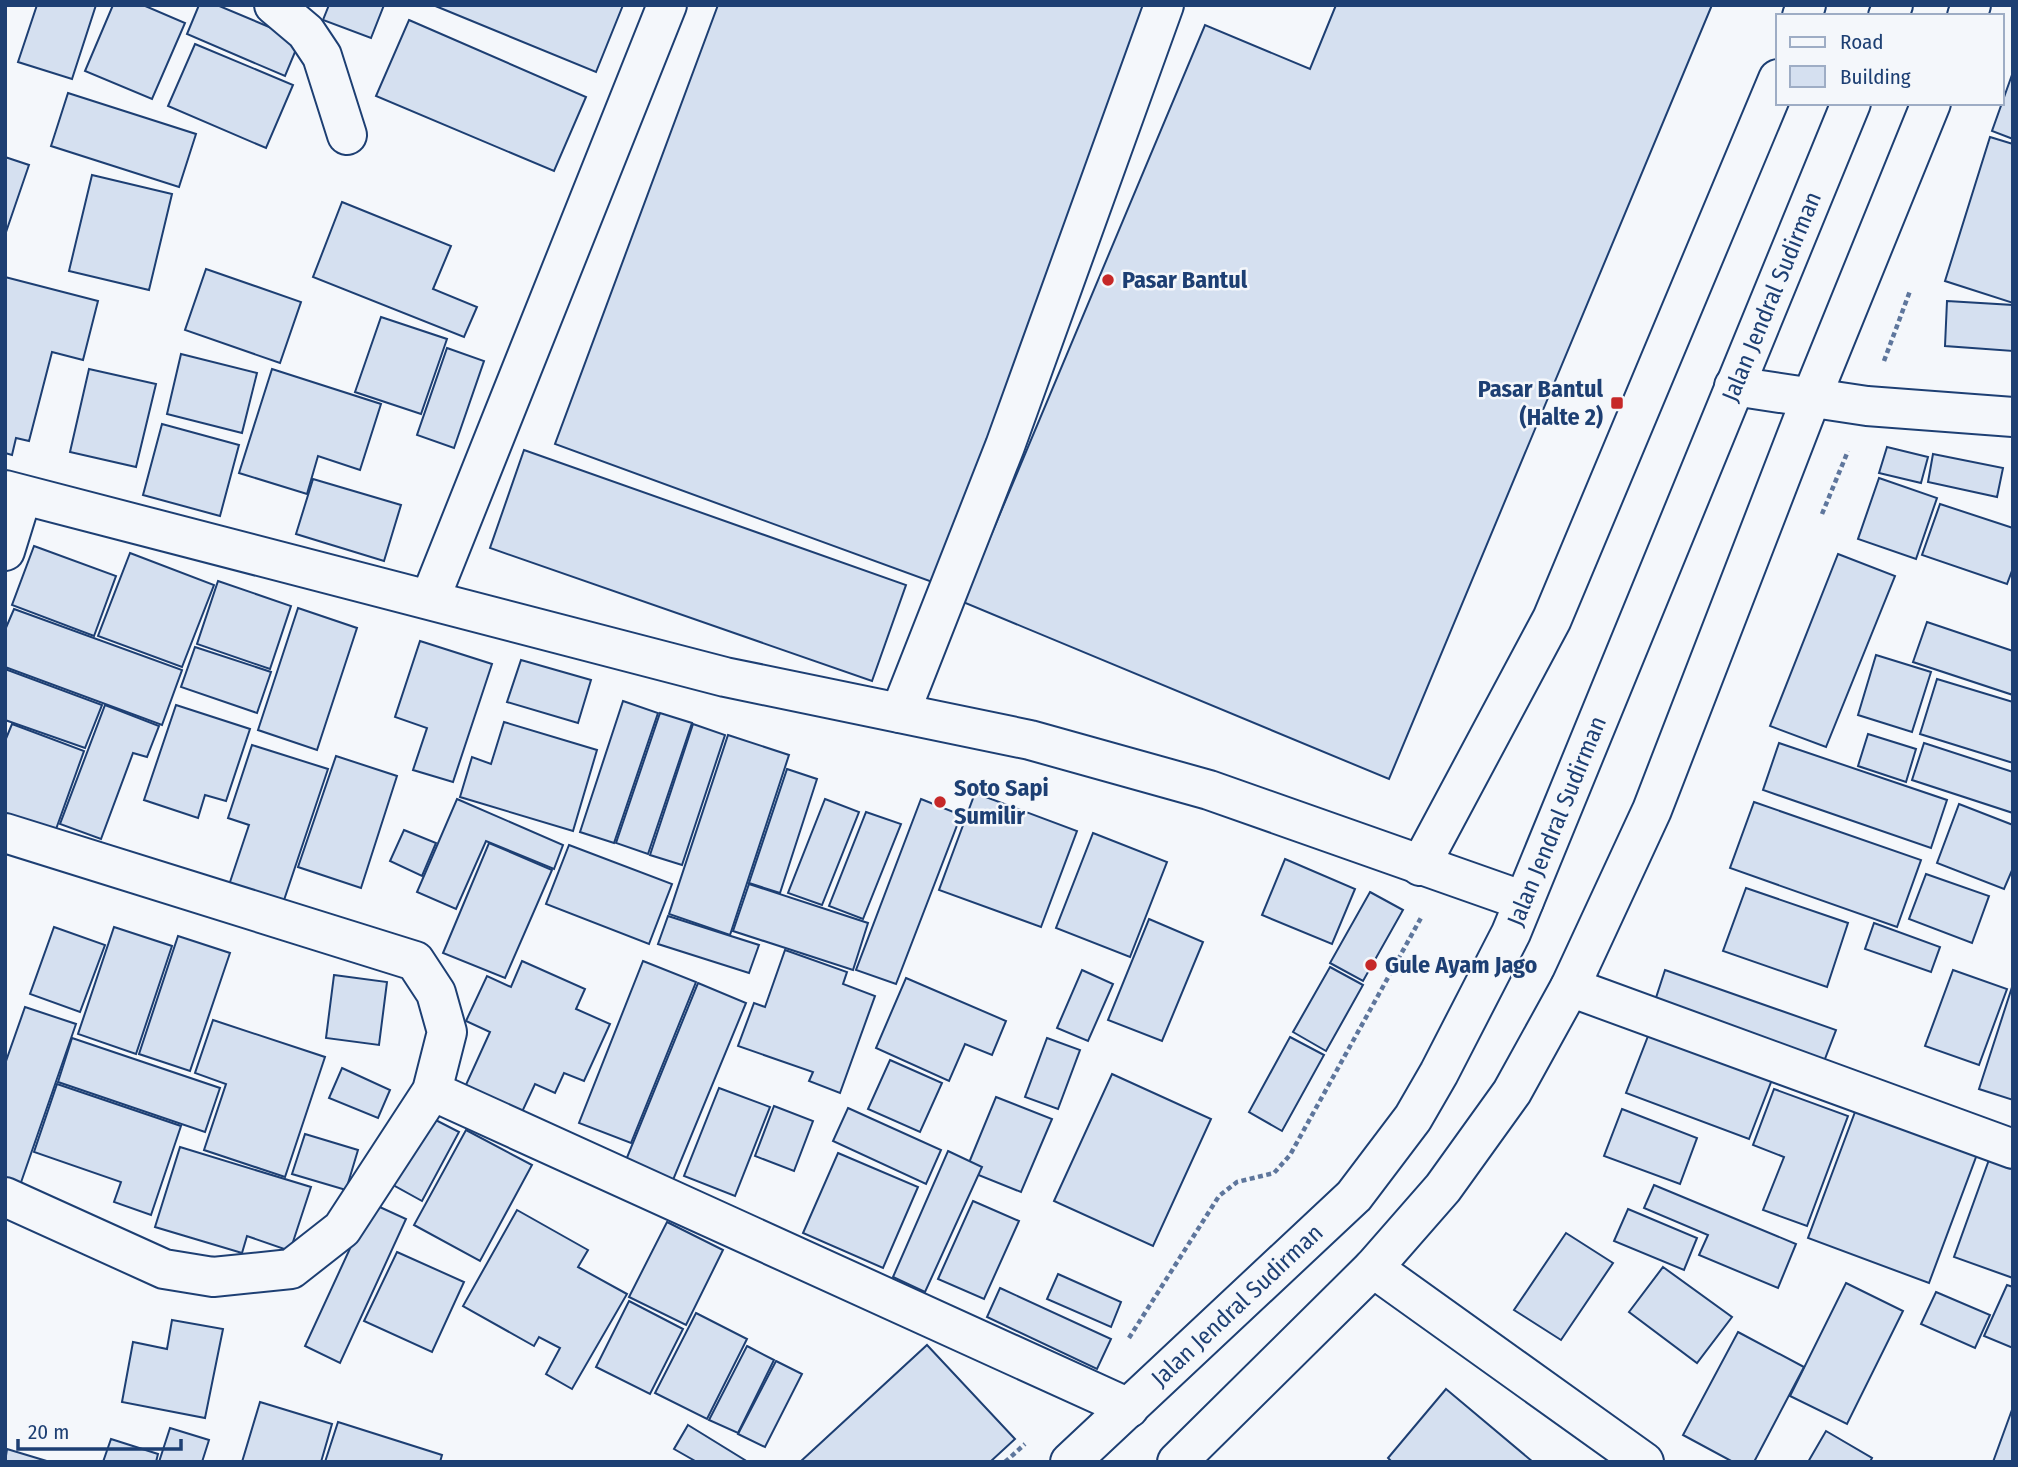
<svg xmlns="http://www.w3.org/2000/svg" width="2018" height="1467" font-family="'Fira Sans Condensed',sans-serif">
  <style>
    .building { fill: #d5e0f0; stroke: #1d3f73; stroke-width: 2 }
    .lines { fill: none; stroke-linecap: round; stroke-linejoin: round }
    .minor-casing { stroke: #1d3f73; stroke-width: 42 }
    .major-casing { stroke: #1d3f73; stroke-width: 42 }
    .path { stroke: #5e769c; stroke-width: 4.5; stroke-dasharray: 5 3.5; stroke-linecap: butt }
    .minor { stroke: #f4f7fb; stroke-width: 38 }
    .major { stroke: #f4f7fb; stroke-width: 38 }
    .poi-dot { fill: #c62828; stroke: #f4f7fb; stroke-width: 2.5 }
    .labels { text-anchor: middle; stroke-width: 5; stroke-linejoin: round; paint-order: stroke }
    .poi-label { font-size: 24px; font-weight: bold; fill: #1d3f73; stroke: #f4f7fb; text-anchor: start }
    .street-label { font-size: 24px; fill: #1d3f73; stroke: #f4f7fb }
  </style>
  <rect width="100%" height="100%" fill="#f4f7fb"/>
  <g class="building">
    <path d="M37 5H96L72 79 18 62Z"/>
    <path d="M113 5H143L185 23 152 99 85 71Z"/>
    <path d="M199 5H217L300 40 285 76 187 34Z"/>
    <path d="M329 5H384L371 38 323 20Z"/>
    <path d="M433 5H623L596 72Z"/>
    <path d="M718 5H1149L935 583 555 444Z"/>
    <path d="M1336 5H1712L1389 779 963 602 1205 25 1310 69Z"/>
    <path d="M409 20 586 97 554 171 376 96Z"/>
    <path d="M195 44 293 85 266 148 168 106Z"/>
    <path d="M2013 72V139L1992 131Z"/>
    <path d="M68 93 196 134 179 187 51 146Z"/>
    <path d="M1990 137 2013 144V303L1945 281Z"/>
    <path d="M5 157 29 165 5 235Z"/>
    <path d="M92 175 172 194 149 290 69 271Z"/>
    <path d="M342 202 451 246 433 289 477 307 464 337 313 277Z"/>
    <path d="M206 269 301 302 280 363 185 330Z"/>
    <path d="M5 277 98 301 83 360 52 352 29 441 16 438 12 455 5 453Z"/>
    <path d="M1947 301 2013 305V351L1945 346Z"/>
    <path d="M381 317 447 339 421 414 355 392Z"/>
    <path d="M447 348 484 361 454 448 417 435Z"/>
    <path d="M181 354 257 373 242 433 167 414Z"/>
    <path d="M89 369 156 384 136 467 70 452Z"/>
    <path d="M272 369 381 404 360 470 318 456 307 494 239 473Z"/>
    <path d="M162 424 239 445 220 516 143 495Z"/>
    <path d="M1887 447 1928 457 1921 483 1879 473Z"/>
    <path d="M524 450 906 585 872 681 490 548Z"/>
    <path d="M1933 454 2003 468 1997 497 1928 482Z"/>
    <path d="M1879 478 1937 498 1916 559 1858 539Z"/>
    <path d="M313 479 401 505 384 561 296 534Z"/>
    <path d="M1940 504 2013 528V568L2007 584 1922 555Z"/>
    <path d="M34 546 116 576 94 636 12 605Z"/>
    <path d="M130 553 214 585 182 667 98 636Z"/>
    <path d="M1838 554 1895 576 1826 747 1770 726Z"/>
    <path d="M218 581 291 606 270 669 197 644Z"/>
    <path d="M298 608 357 628 317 750 258 730Z"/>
    <path d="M14 609 182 670 162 725 5 667V630Z"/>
    <path d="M1927 622 2013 651V695L1913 662Z"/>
    <path d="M420 641 492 664 453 782 413 770 427 728 395 717Z"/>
    <path d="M195 647 271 672 257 713 181 687Z"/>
    <path d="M1876 655 1931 672 1912 732 1858 715Z"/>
    <path d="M521 660 591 680 578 723 507 702Z"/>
    <path d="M5 669 102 705 85 748 5 720Z"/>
    <path d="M1937 679 2013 702V763L1920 734Z"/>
    <path d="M623 701 658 713 614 843 580 832Z"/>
    <path d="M105 705 159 726 147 757 133 753 101 839 60 824Z"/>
    <path d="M176 705 250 729 226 801 205 795 198 818 144 800Z"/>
    <path d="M660 713 692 723 648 854 616 843Z"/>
    <path d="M504 722 597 750 573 831 460 797 472 757 491 764Z"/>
    <path d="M12 724 84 751 55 832 5 813V741Z"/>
    <path d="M693 724 725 735 682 865 650 855Z"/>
    <path d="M1868 734 1916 749 1906 782 1858 766Z"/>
    <path d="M728 735 789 755 730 935 669 914Z"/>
    <path d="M1779 743 1947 800 1931 848 1763 790Z"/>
    <path d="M1924 743 2013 772V813L1912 780Z"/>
    <path d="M252 745 328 769 280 912 226 894 249 825 228 818Z"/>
    <path d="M336 756 397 776 361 888 298 867Z"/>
    <path d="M787 769 817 779 780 893 749 883Z"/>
    <path d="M975 793 1077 831 1041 927 939 890Z"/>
    <path d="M457 799 563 845 554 869 486 841 456 909 417 892Z"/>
    <path d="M825 799 859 812 822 905 788 893Z"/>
    <path d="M921 799 961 815 896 984 856 970Z"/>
    <path d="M1754 802 1921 860 1897 927 1730 868Z"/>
    <path d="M1959 804 2013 825V868L2004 889 1937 863Z"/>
    <path d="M866 812 901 824 863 919 829 906Z"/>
    <path d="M404 830 436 843 422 876 390 861Z"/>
    <path d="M1093 833 1167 862 1130 957 1056 928Z"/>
    <path d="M489 843 552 870 505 978 443 953Z"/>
    <path d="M569 845 672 884 649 944 546 904Z"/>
    <path d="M1285 859 1355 889 1332 944 1262 915Z"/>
    <path d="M1926 874 1989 896 1972 943 1909 919Z"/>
    <path d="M749 884 868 923 853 970 733 931Z"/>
    <path d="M1746 888 1848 923 1827 987 1723 951Z"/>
    <path d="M1370 892 1403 910 1363 981 1330 963Z"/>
    <path d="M668 916 759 945 749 973 658 944Z"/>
    <path d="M1149 919 1203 942 1162 1041 1108 1020Z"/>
    <path d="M1874 923 1940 947 1931 972 1865 949Z"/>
    <path d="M54 927 105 945 80 1012 30 994Z"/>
    <path d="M114 927 172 946 136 1054 78 1034Z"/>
    <path d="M178 936 230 953 190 1071 139 1054Z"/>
    <path d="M785 950 847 972 843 984 875 996 840 1093 809 1081 813 1072 738 1046 754 1003 765 1007Z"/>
    <path d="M522 961 585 989 576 1009 610 1024 584 1081 564 1073 555 1093 535 1084 522 1112 465 1087 490 1032 466 1021 487 976 511 987Z"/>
    <path d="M643 961 696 982 631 1143 579 1123Z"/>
    <path d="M1330 967 1363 985 1326 1051 1293 1032Z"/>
    <path d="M1082 970 1113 984 1088 1041 1057 1028Z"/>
    <path d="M1665 970 1836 1030 1823 1064 1654 1004Z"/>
    <path d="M1953 970 2007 989 1979 1065 1925 1046Z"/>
    <path d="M334 975 387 982 379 1045 326 1038Z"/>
    <path d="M906 978 1006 1021 992 1055 965 1044 949 1081 876 1048Z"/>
    <path d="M698 983 746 1003 673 1180 626 1160Z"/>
    <path d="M2013 984V1100L1979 1089Z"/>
    <path d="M25 1007 76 1024 18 1191 5 1186V1064Z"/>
    <path d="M213 1020 325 1057 285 1177 204 1150 226 1084 195 1073Z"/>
    <path d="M1650 1031 1773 1077 1749 1139 1626 1093Z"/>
    <path d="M1290 1037 1324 1055 1282 1131 1249 1112Z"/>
    <path d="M72 1038 220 1088 205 1132 58 1082Z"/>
    <path d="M1047 1038 1080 1050 1058 1109 1025 1097Z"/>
    <path d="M890 1060 942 1083 920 1132 868 1109Z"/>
    <path d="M342 1068 390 1090 378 1118 329 1098Z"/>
    <path d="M1112 1074 1211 1119 1153 1246 1054 1201Z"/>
    <path d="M57 1084 181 1126 151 1215 114 1202 121 1182 34 1152Z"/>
    <path d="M719 1088 770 1107 735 1196 684 1176Z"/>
    <path d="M1774 1089 1848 1116 1807 1226 1763 1210 1784 1157 1753 1145Z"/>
    <path d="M996 1097 1052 1119 1021 1192 966 1170Z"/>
    <path d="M1858 1104 1979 1149 1929 1283 1808 1238Z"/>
    <path d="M774 1106 813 1121 794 1171 755 1156Z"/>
    <path d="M848 1108 941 1150 926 1184 833 1141Z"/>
    <path d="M1622 1109 1697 1138 1680 1184 1604 1156Z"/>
    <path d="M422 1113 459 1132 422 1201 386 1181Z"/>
    <path d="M466 1130 532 1165 480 1261 414 1225Z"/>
    <path d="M305 1134 358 1150 346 1190 292 1174Z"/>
    <path d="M180 1147 311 1187 290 1251 247 1236 242 1253 155 1227Z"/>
    <path d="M948 1151 982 1167 925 1292 893 1277Z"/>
    <path d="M838 1153 918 1187 883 1268 803 1233Z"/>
    <path d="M1990 1157 2013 1165V1278L1954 1257Z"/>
    <path d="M1654 1185 1796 1244 1778 1288 1699 1255 1708 1235 1644 1208Z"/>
    <path d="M973 1201 1019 1221 984 1299 938 1279Z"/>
    <path d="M371 1203 406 1219 340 1363 305 1346Z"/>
    <path d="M1628 1209 1697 1238 1684 1270 1614 1241Z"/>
    <path d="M517 1210 588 1250 578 1267 627 1294 572 1389 546 1374 560 1348 539 1337 534 1346 463 1306Z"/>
    <path d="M667 1222 723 1250 686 1325 629 1297Z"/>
    <path d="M1566 1233 1613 1263 1561 1340 1514 1310Z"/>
    <path d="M397 1252 464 1282 432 1352 364 1321Z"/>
    <path d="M1663 1267 1732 1317 1697 1363 1629 1312Z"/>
    <path d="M1058 1274 1121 1302 1111 1327 1047 1299Z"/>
    <path d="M1846 1283 1903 1311 1847 1424 1790 1396Z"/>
    <path d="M2007 1285 2013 1287V1348L1984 1336Z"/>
    <path d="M1000 1288 1111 1339 1097 1369 987 1317Z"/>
    <path d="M1936 1292 1990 1315 1975 1348 1921 1324Z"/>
    <path d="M629 1301 683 1329 650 1394 596 1367Z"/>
    <path d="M696 1313 747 1339 707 1419 655 1393Z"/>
    <path d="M172 1320 223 1329 205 1418 122 1402 133 1342 167 1349Z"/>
    <path d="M1738 1332 1804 1367 1754 1462H1733L1683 1435Z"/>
    <path d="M927 1345 1015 1439 990 1462H800Z"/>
    <path d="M747 1346 774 1360 738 1433 709 1420Z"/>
    <path d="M776 1361 802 1374 765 1447 738 1434Z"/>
    <path d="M1446 1389 1533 1462H1392L1388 1458Z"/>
    <path d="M260 1402 332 1424 321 1462H242Z"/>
    <path d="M2013 1407V1462H1993Z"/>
    <path d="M338 1422 442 1455 440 1462H325Z"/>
    <path d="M688 1425 748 1462H697L674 1449Z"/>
    <path d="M170 1428 209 1440 202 1462H159Z"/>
    <path d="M1826 1431 1872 1458 1870 1462H1808Z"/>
    <path d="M111 1439 158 1454 156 1462H103Z"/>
    <path d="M7 1449 50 1462H5Z"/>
  </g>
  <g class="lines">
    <g class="minor-casing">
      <g id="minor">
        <path d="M274 5 306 32 322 56 347 135"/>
        <path d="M1802 16 1806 5"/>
        <path d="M1734 386 1867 406 2013 417"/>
        <path d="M5 490 725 677 1030 740 1209 790 1524 901"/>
        <path d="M5 551 22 496"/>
        <path d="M430 599 667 5"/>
        <path d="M900 713 1005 446 1164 5"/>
        <path d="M5 833 415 961 436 993 447 1032 432 1091 342 1229 291 1269 213 1277 164 1269 5 1197"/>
        <path d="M1420 866 1552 619 1778 79"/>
        <path d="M1570 987 2013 1149"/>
        <path d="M432 1091 1129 1408"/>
        <path d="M1373 1268 1644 1462"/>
      </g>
    </g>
    <g class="major-casing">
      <g id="major">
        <path d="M1888 16 1893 5"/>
        <path d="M1967 16 1971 5"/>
        <path id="s1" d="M1070 1462 1354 1196 1413 1118 1439 1073 1511 933 1851 103"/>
        <path d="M1177 1462 1373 1268 1443 1188 1512 1092 1570 987 1652 810 1812 396 1931 103"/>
      </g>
    </g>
    <g class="path">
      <path d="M1884 361 1910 291"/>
      <path d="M1822 514 1848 451"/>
      <path d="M1129 1338 1219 1196 1237 1182 1274 1173 1290 1155 1422 916"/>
      <path d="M1005 1462 1025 1444"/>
    </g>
    <use href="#minor" class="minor"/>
    <use href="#major" class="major"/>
  </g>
  <g class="poi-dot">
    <circle cx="1108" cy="280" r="7"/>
    <rect x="1610" y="396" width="14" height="14" rx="3.5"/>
    <circle cx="940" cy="802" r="7"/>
    <circle cx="1371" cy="965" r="7"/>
  </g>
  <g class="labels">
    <g class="poi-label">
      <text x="1122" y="288">Pasar Bantul</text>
      <text x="1603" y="397" text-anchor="end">Pasar Bantul<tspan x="1603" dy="28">(Halte 2)</tspan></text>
      <text x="954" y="796">Soto Sapi<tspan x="954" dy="28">Sumilir</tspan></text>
      <text x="1385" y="973">Gule Ayam Jago</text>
    </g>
    <g class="street-label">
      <text dy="8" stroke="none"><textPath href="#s1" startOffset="1384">Jalan Jendral Sudirman</textPath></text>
      <text dy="8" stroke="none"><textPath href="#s1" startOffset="817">Jalan Jendral Sudirman</textPath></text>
      <text dy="8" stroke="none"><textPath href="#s1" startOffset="229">Jalan Jendral Sudirman</textPath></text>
    </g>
  </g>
  <rect width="2018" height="1467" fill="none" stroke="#1d3f73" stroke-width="14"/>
  <rect x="1776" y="14" width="228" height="91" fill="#f4f7fb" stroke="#9eadc5" stroke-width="2"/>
  <rect x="1790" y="37" width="35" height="10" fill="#f4f7fb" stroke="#9eadc5" stroke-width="2"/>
  <text x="1840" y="49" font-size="21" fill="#1d3f73">Road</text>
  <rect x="1790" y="66" width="35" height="21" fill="#d5e0f0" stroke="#9eadc5" stroke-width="2"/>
  <text x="1840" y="84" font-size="21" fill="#1d3f73">Building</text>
  <path d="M18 1439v10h163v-10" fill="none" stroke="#1d3f73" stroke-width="3.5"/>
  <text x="28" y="1439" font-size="21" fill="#1d3f73" stroke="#f4f7fb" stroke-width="5" paint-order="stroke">20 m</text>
</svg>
